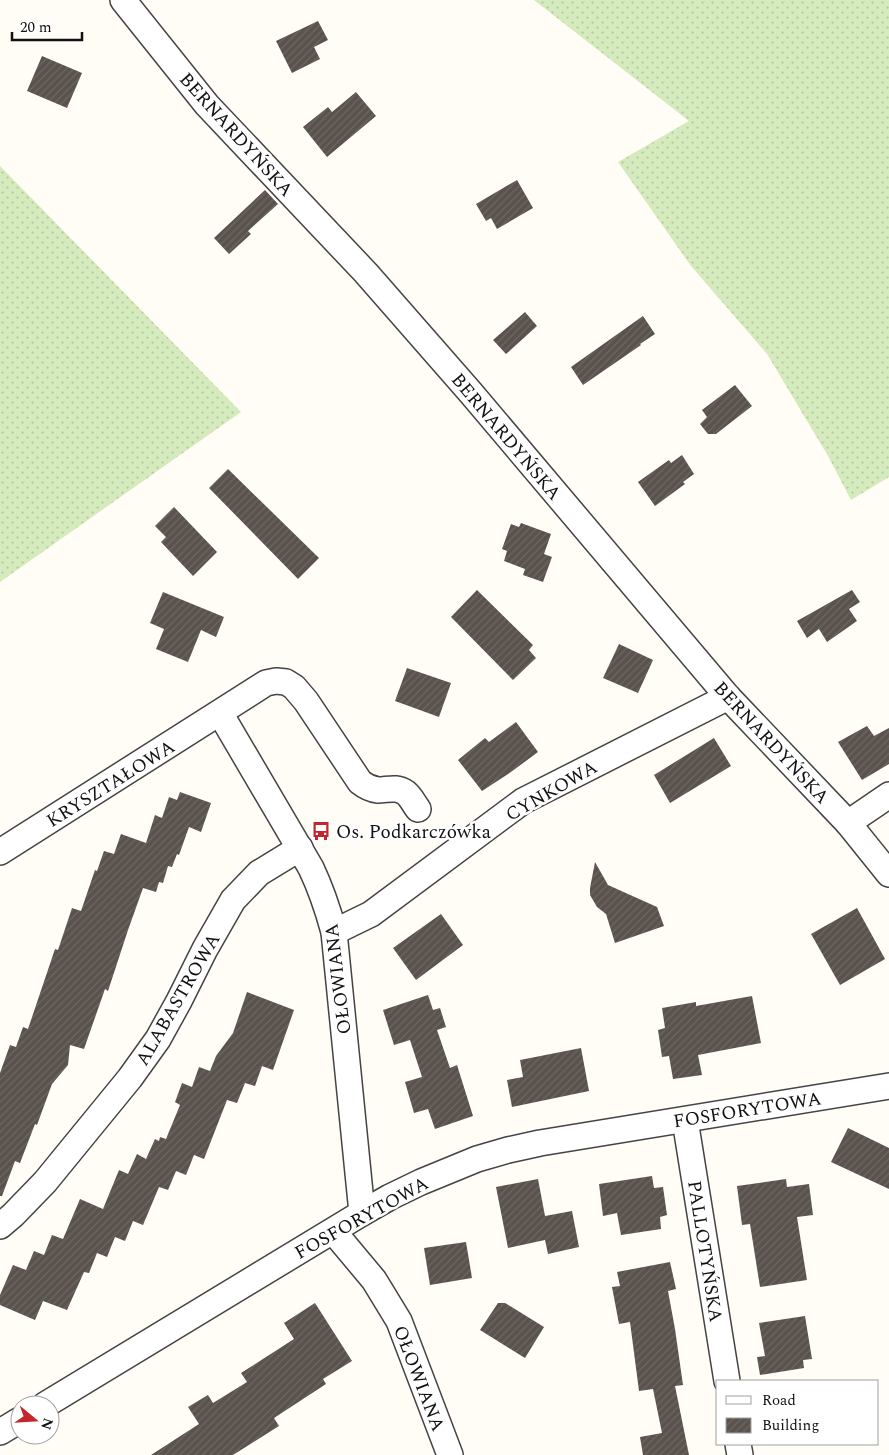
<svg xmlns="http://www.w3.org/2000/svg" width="889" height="1455" font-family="Spectral,serif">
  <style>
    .grass { fill: url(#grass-dots) }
    .building { fill: url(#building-hatch) }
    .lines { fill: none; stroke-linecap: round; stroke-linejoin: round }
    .minor-casing { stroke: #444; stroke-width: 28 }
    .minor { stroke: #fff; stroke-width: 25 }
    .labels { text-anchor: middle; stroke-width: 5; stroke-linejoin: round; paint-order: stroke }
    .street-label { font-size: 19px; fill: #111; stroke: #fff }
    .poi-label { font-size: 19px; fill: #111; stroke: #fff; text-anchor: start }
  </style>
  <defs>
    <pattern id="grass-dots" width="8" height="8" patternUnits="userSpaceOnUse" patternTransform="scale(1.25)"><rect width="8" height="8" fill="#d5ebbd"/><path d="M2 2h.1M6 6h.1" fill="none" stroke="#b6c8a1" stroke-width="1.8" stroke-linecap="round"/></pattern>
    <pattern id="building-hatch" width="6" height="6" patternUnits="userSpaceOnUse" patternTransform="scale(1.25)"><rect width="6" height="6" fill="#5a524d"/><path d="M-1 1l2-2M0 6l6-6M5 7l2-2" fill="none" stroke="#6d6662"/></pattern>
  </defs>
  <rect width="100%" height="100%" fill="#fffdf5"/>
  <g class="grass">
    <path d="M534 0H889V477L851 500 828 456 767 354 691 266 618 162 689 121Z"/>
    <path d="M0 166 241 412 0 582Z"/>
  </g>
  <g class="building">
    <path d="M318 21 328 40 314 47 320 59 292 73 276 41Z"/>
    <path d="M42 56 82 73 67 108 27 91Z"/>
    <path d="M356 92 376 116 327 157 303 127 328 107 332 112Z"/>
    <path d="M517 180 533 208 497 229 491 218 486 221 476 204Z"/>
    <path d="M265 190 278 204 248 231 251 234 229 254 214 238Z"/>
    <path d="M525 312 537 326 506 354 493 340Z"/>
    <path d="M643 316 655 334 640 344 641 345 583 385 571 367Z"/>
    <path d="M735 385 752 406 716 434H708L700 424 707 417 702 410Z"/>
    <path d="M682 455 694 474 683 482 685 484 655 506 638 482 669 460 671 463Z"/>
    <path d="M228 469 319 558 298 579 209 488Z"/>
    <path d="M174 507 217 552 193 576 161 542 166 537 155 526Z"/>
    <path d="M521 523 551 534 544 554 552 557 543 582 523 575 525 569 504 561 507 551 502 549 511 524 519 527Z"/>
    <path d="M477 590 533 645 529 650 536 658 513 680 451 617Z"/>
    <path d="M852 590 860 602 849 609 857 621 827 642 819 629 807 638 797 621Z"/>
    <path d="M163 592 224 617 216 637 201 630 188 662 156 649 164 629 150 623Z"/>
    <path d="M619 644 653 660 638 693 603 678Z"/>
    <path d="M407 668 451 683 439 717 395 701Z"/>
    <path d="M516 722 538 752 511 772 482 791 458 760 485 738 489 742Z"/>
    <path d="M867 726 874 736 889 728V764L862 780 838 742Z"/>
    <path d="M714 738 731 766 670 803 654 775Z"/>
    <path d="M180 792 211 803 201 832 189 827 179 855 177 854 172 867 168 866 163 883 159 882 156 892 143 888 128 930 108 991 105 989 84 1049 70 1045 68 1065 52 1084 37 1125 35 1124 20 1163 15 1161 2 1196H0V1073L10 1045 16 1047 23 1027 28 1029 55 949 58 950 72 908 81 911 95 870 97 871 104 851 114 854 121 834 146 843 155 815 162 818 169 797 177 800Z"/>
    <path d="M595 862 608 885 657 907 664 926 615 943 606 914 597 907 590 895V888Z"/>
    <path d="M857 908 885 959 840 985 811 934Z"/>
    <path d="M441 914 463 945 416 980 393 948Z"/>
    <path d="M247 992 294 1010 273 1070 262 1066 255 1086 245 1083 237 1103 227 1100 204 1159 194 1155 186 1175 176 1171 168 1190 159 1187 143 1225 133 1221 125 1241 115 1237 107 1257 97 1253 89 1273 84 1272 67 1310 43 1301 35 1320 0 1305V1295L13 1265 26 1270 34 1251 44 1255 52 1235 63 1239 80 1199 103 1209 119 1170 128 1174 137 1154 146 1159 155 1139 159 1141 160 1137 166 1139 180 1105 175 1102 182 1083 192 1087 199 1067 210 1071 216 1056 233 1033Z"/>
    <path d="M428 995 433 1010 440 1008 446 1027 437 1030 450 1068 457 1065 473 1116 435 1129 428 1109 414 1113 405 1082 422 1077 410 1040 394 1045 383 1010Z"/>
    <path d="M752 996 761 1043 698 1055 702 1075 673 1079 669 1056 662 1057 658 1030 665 1028 662 1008 696 1002V1006Z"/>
    <path d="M581 1048 589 1091 512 1107 507 1080 523 1077 520 1060Z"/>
    <path d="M848 1128 889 1148V1189L831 1162Z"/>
    <path d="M652 1176 654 1188 663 1187 667 1215 660 1217 661 1229 621 1235 617 1213 603 1216 599 1184Z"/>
    <path d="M538 1179 545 1216 572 1211 579 1247 548 1254 545 1240 508 1248 496 1187Z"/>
    <path d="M786 1179 787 1187 809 1184 813 1215 797 1217 807 1280 760 1287 750 1224 742 1225 737 1186Z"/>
    <path d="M466 1242 472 1278 430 1285 424 1248Z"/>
    <path d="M670 1262 676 1289 668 1291 675 1329 683 1385 675 1386 689 1455H643L640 1437 662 1433 653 1389 639 1391 630 1322 619 1324 612 1287 620 1286 617 1272Z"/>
    <path d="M315 1303 352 1361 323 1379 326 1384 274 1418 279 1426 233 1455H151L199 1424 188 1407 208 1395 213 1403 247 1382 241 1373 294 1339 284 1323Z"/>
    <path d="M498 1303H505L544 1327 525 1358 480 1330Z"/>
    <path d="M805 1316 812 1359 803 1360 804 1368 760 1375 757 1357 765 1356 759 1323Z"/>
  </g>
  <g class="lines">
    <g class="minor-casing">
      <g id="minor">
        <path d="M123 0 207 105 366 273 471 393 728 697 848 823 889 874"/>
        <path d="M220 713 311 868C321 889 328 910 334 932L362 1213"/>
        <path d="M848 823 889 795"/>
        <path d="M0 852 266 683 276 681 286 682 294 687 306 701 360 782C365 786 370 789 378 790 388 790 396 786 406 793 411 797 414 804 418 809"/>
        <path d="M334 932 371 914 523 801 728 697"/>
        <path d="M685 1120 727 1381"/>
        <path d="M0 1226 13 1215 45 1182 130 1078 158 1039 179 1001 205 949 233 900 259 873 300 848"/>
        <path d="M333 1231 374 1280 399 1321 450 1455"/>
        <path d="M45 1405 362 1213 390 1197 421 1182 477 1159 508 1150 540 1143 889 1086"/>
        <path d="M0 1432 20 1420"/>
        <path d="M738 1444 740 1455"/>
      </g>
    </g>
    <use href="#minor" class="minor"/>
  </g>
  <defs>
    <g id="bus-bare" transform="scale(1.5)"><path d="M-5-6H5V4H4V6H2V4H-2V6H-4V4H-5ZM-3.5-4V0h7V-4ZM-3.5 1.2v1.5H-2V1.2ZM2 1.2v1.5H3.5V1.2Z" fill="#c4262e" stroke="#fff" stroke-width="2.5" paint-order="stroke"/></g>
  </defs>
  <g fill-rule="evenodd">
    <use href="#bus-bare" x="321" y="831"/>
  </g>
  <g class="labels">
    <g class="street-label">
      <text transform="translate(237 134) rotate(48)" y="7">BERNARDYŃSKA</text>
      <text transform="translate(507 436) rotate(50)" y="7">BERNARDYŃSKA</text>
      <text transform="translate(772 742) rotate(47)" y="7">BERNARDYŃSKA</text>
      <text transform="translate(110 783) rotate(-32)" y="7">KRYSZTAŁOWA</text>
      <text transform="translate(551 790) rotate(-30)" y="7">CYNKOWA</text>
      <text transform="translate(337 979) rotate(-97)" y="7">OŁOWIANA</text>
      <text transform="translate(177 999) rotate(-60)" y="7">ALABASTROWA</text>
      <text transform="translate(747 1109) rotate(-9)" y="7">FOSFORYTOWA</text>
      <text transform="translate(361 1217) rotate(-29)" y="7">FOSFORYTOWA</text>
      <text transform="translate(706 1251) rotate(81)" y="7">PALLOTYŃSKA</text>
      <text transform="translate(420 1378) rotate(69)" y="7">OŁOWIANA</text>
    </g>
    <g class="poi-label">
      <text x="336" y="838">Os. Podkarczówka</text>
    </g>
  </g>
  <rect x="716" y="1380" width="162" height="65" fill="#ffffff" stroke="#a0a0a0"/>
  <rect x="726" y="1396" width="25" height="8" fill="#ffffff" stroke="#a0a0a0"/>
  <text x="762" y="1405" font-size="15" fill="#111111">Road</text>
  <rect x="726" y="1418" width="25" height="15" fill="url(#building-hatch)" stroke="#a0a0a0"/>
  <text x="762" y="1430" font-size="15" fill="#111111">Building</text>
  <g transform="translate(35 1420) rotate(108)"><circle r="24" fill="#ffffff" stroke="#a0a0a0"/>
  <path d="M0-4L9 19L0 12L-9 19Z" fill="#c4262e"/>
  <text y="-8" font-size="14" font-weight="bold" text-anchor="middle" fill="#111111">N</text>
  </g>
  <path d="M12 32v8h70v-8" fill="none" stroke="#111111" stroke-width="2.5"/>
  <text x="20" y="32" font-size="15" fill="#111111" stroke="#ffffff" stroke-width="4" paint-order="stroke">20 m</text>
</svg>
